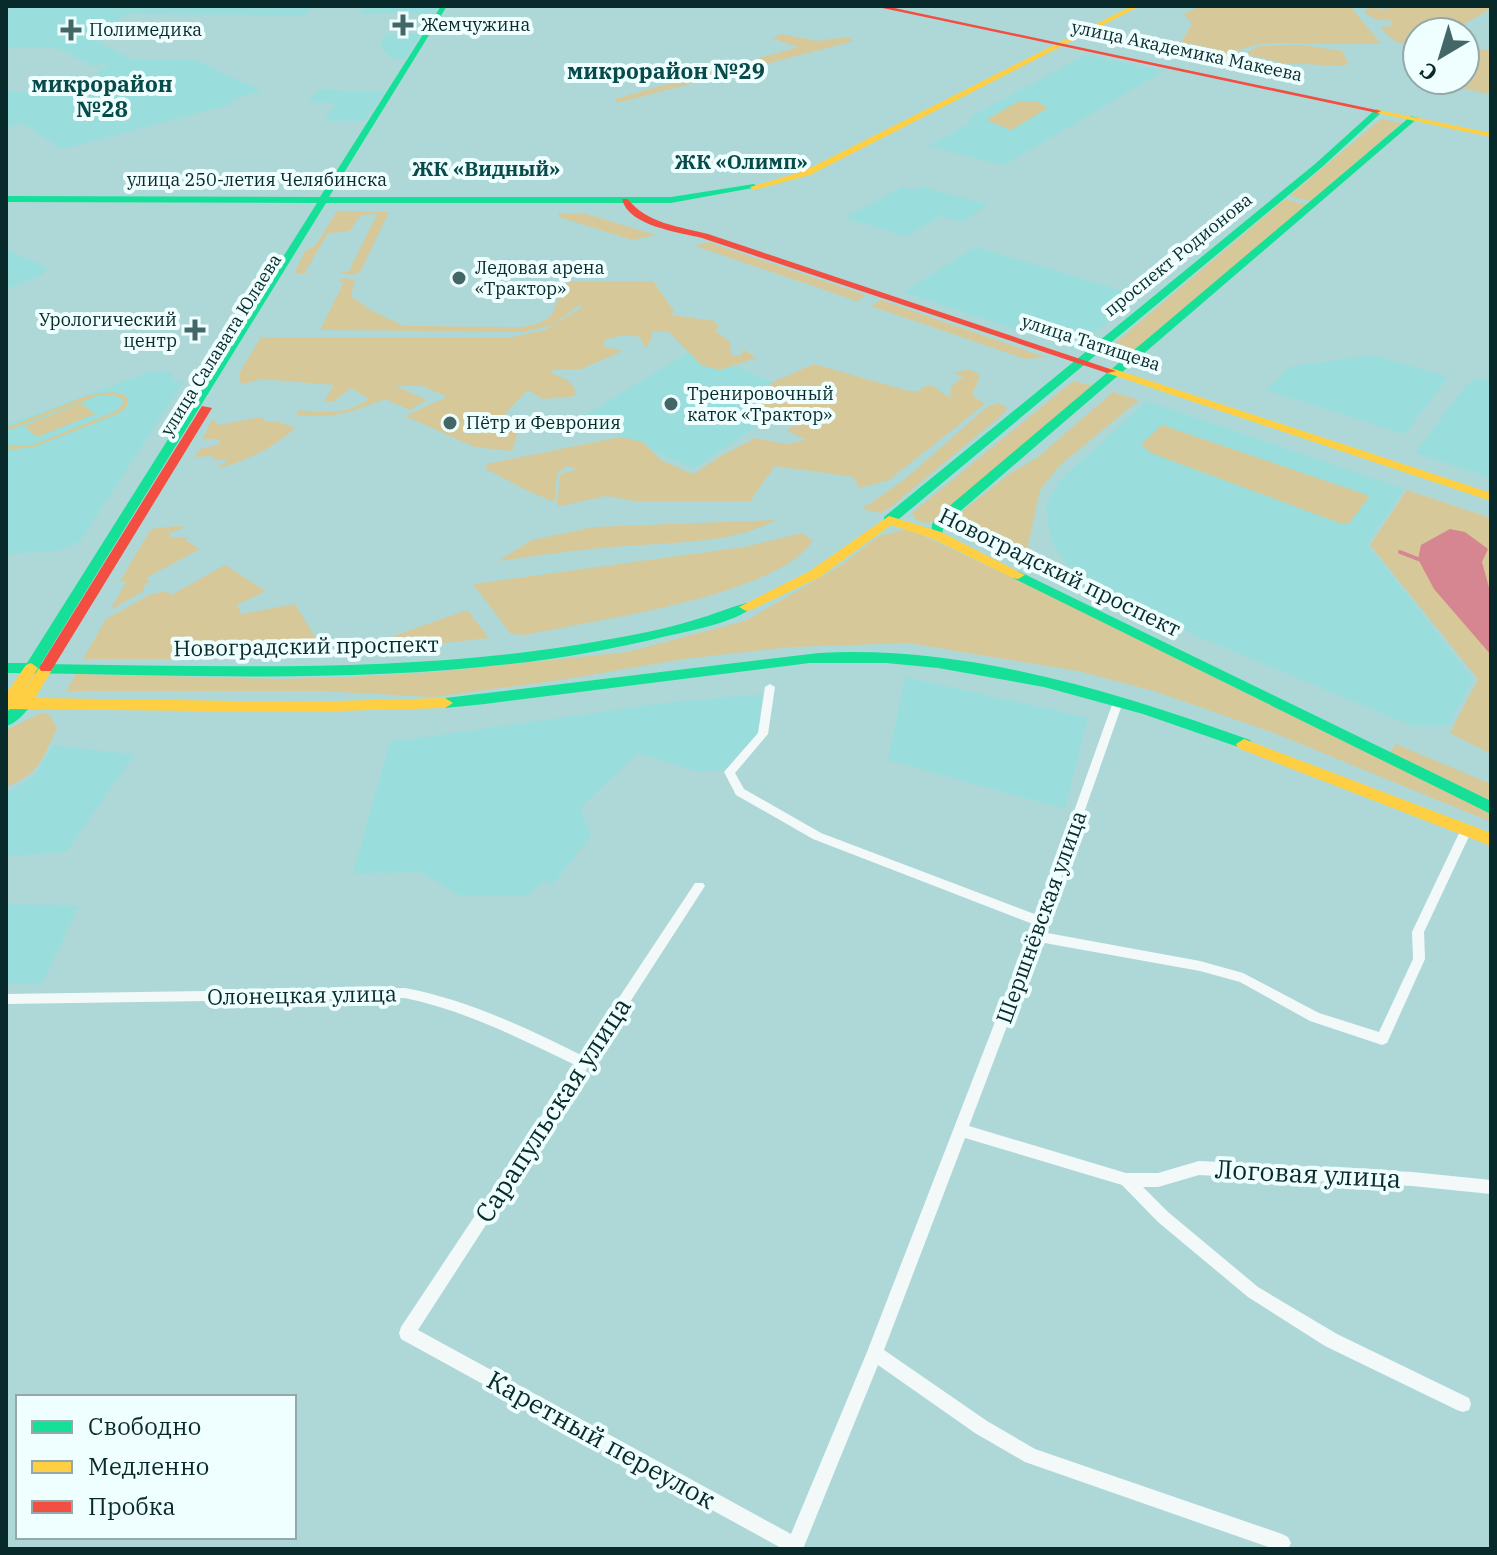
<svg xmlns="http://www.w3.org/2000/svg" width="1497" height="1555" font-family="'IBM Plex Serif',serif">
  <style>
    .built { fill: #9dd }
    .green { fill: #d6c898 }
    .water { fill: #d58691 }
    .lines { fill: none; stroke-linecap: round; stroke-linejoin: round }
    .stream { stroke: #d58691; stroke-width: 4 }
    .street { fill: #f3f9f9; fill-rule: evenodd }
    .fast { fill: #16e098; fill-rule: evenodd }
    .slow { fill: #ffcf43; fill-rule: evenodd }
    .jam { fill: #f24e42; fill-rule: evenodd }
    .poi-dot { fill: #436767; stroke: #effefe; stroke-width: 3 }
    .labels { text-anchor: middle; stroke-width: 8; stroke-linejoin: round; paint-order: stroke }
    .far-poi-label { font-size: 18px; fill: #092a2a; stroke: #effefe; text-anchor: start }
    .far-street-label { font-size: 18px; fill: #092a2a; stroke: #effefe }
    .far-neighbourhood-label { font-size: 20px; font-weight: bold; fill: #074a4a; stroke: #effefe }
    .far-quarter-label { font-size: 22px; font-weight: bold; fill: #074a4a; stroke: #effefe }
    .street-label { font-size: 22px; fill: #092a2a; stroke: #effefe }
    .near-street-label { font-size: 26px; fill: #092a2a; stroke: #effefe }
  </style>
  <rect width="100%" height="100%" fill="#aed8d8"/>
  <g class="built">
    <path d="M6 6H313L305 15 127 14 95 40 132 59H193L262 91 230 100 233 104 62 149 22 123 6 128V91H67L125 123 131 119 77 89 110 63 93 66 55 47H6Z"/>
    <path d="M366 6H439L434 14H359Z"/>
    <path d="M386 34H421L405 59 391 58 380 47Z"/>
    <path d="M1086 55 1164 71 1004 165 928 146 967 125 1003 134 967 124 973 120 968 118Z"/>
    <path d="M318 90 385 91 364 121H324L337 103 308 102Z"/>
    <path d="M921 186 988 205 962 222 941 216 906 236 844 218 903 187 914 190Z"/>
    <path d="M976 247 1140 296 1074 349 904 292Z"/>
    <path d="M6 249 48 268 41 276 6 289Z"/>
    <path d="M694 349 784 387 785 407 694 468 579 419Z"/>
    <path d="M1373 355 1448 377 1405 434 1266 390 1289 367Z"/>
    <path d="M151 371H171L174 382 184 381 81 540 62 550 6 555V425Z"/>
    <path d="M1479 378 1491 381V478L1415 453 1468 383Z"/>
    <path d="M1147 401 1404 489 1367 544 1473 679 1449 725H1410L1144 614 1113 600 1073 573 1051 541 1046 505 1060 480Z"/>
    <path d="M905 677 1088 718 1065 809 888 760Z"/>
    <path d="M762 694 758 733 724 770 696 771 638 753 580 808 591 836 553 884 545 881 526 896 459 895 419 872 353 874 390 742 664 703Z"/>
    <path d="M53 745 134 755 66 852 6 856V794L36 774Z"/>
    <path d="M6 904 79 906 42 983 6 984Z"/>
  </g>
  <g class="green">
    <path d="M1200 6H1350L1381 44 1261 43 1236 51 1249 64 1232 69 1214 49 1181 42 1192 24 1184 14Z"/>
    <path d="M1379 6H1491V9L1453 30 1417 32V45C1399 45 1391 40 1380 27L1393 26 1391 21 1375 19 1364 12 1368 8 1389 9Z"/>
    <path d="M782 34 817 41 847 37 854 41 617 103 615 99 798 47 772 38Z"/>
    <path d="M1303 45 1342 51 1348 62 1344 66 1282 63 1245 54 1258 46Z"/>
    <path d="M1491 49V90L1487 94 1430 80H1465V50Z"/>
    <path d="M1019 101 1038 102 1048 108 1011 130 986 120Z"/>
    <path d="M1381 119 1402 123 1311 201 1289 196Z"/>
    <path d="M1285 199 1308 205 1133 355 1109 348Z"/>
    <path d="M337 211 389 212 360 272 351 275 340 272 349 271 377 214 361 215 349 231 328 233 305 272H310L294 274 305 251 316 245Z"/>
    <path d="M558 213H583L656 235 632 240 559 217Z"/>
    <path d="M708 242 862 294 865 296 857 301 695 246Z"/>
    <path d="M344 278 355 280 351 296 372 311 404 326 522 327C567 320 548 302 569 281H653L674 311 671 315 714 321 719 326 715 331 730 342 731 355H742L743 349 756 358 720 370 701 365 669 332 652 331V339L645 348 640 337C626 334 615 336 602 341L606 347 623 351 581 369 553 370 550 373C563 378 574 379 576 396L543 399 528 390 502 417 518 432 512 451 475 447 405 416 447 397 423 386H396L427 400 410 410 385 399C353 412 333 419 297 415L299 410C326 413 346 415 369 399L351 388 333 402 324 401 334 385 261 379 243 384 240 382V372L261 337H513L545 330 583 307 579 305 553 325 523 332 320 330 344 282 337 281Z"/>
    <path d="M881 300 1045 357 1025 359 871 306Z"/>
    <path d="M814 364 905 390 923 392 920 388 931 385 950 398 951 386 963 377 954 373C964 370 972 367 980 376L972 395 985 404 889 480 859 488 854 477 775 466 750 501H636L607 496 560 506 557 505 560 474 576 470 568 466 557 473 555 502 528 491 486 469 487 464 620 437 643 442 662 461 693 474 724 454 756 438 786 444 807 440 787 431 803 419 747 408 773 382Z"/>
    <path d="M1073 381 1094 386 933 522C925 524 915 522 912 513Z"/>
    <path d="M110 392 122 394 128 399 126 408 117 414 34 447 6 450V446L33 445 114 412 122 406 123 399 114 395H100L6 431 8 427 86 396Z"/>
    <path d="M1113 392 1139 400 1059 466 1040 490 1028 545C1051 581 1093 597 1131 614L1128 617 950 531 951 520 1009 474 1038 457Z"/>
    <path d="M81 403 95 414 37 437 24 426Z"/>
    <path d="M998 403 1008 408 1003 414 892 506 881 513 862 509 904 480 987 407Z"/>
    <path d="M262 417 265 422 276 421 295 428C269 451 248 460 216 469L228 460H212L213 456 194 457 200 449 220 444V439H203L212 419 219 425Z"/>
    <path d="M1162 425 1370 496 1349 523 1342 524 1151 453 1141 444Z"/>
    <path d="M1407 490 1491 518V754L1450 733 1478 679 1370 545Z"/>
    <path d="M776 520C729 545 665 542 613 547 575 550 536 556 498 561L532 540 594 527Z"/>
    <path d="M177 526 186 527 170 533V538L190 537 185 540 200 549 146 578 150 581 144 586V591L110 610 127 581H120L151 529Z"/>
    <path d="M904 530 917 533 1139 637 1491 812V822L1274 733 1154 691 1078 671 907 643 792 647 684 659 561 680 432 697 319 691H66L76 674 281 679 348 677 435 672 627 652 745 621 840 566 879 536Z"/>
    <path d="M802 533 813 541C775 597 593 620 526 635L511 634 473 584 744 547Z"/>
    <path d="M225 565 266 591 237 605 241 614 295 604 326 655H192L189 659H83L106 619 149 595 166 591 171 595Z"/>
    <path d="M467 610 489 638 362 652 360 648Z"/>
    <path d="M41 713 50 715 57 728C42 759 40 774 6 787V730Z"/>
    <path d="M1396 744 1491 784V801L1390 752Z"/>
  </g>
  <path class="water" d="M1450 529 1465 532 1488 549 1482 562 1491 595V655L1434 589 1418 559 1421 545Z"/>
  <g class="lines">
    <path class="stream" d="M1400 552 1418 559"/>
    <path class="street" d="M770 684 775 687 768 734 735 773 744 789 821 833 1037 915 1113 702 1114 700H1122L1123 702 1042 932 1200 961 1243 973 1319 1013 1379 1032 1413 959 1412 932 1462 827H1470L1472 830 1424 932 1425 959 1387 1043 1382 1045 1310 1021 1240 982 1200 971 1039 942 969 1126 1126 1173H1158L1199 1161 1412 1172 1491 1180V1194L1412 1186 1199 1175 1158 1187H1143L1168 1212 1258 1287 1337 1334 1469 1398 1471 1404 1469 1410 1463 1412 1457 1410 1325 1346 1248 1297 1158 1222 1122 1185 965 1138 884 1350 987 1421 1035 1449 1282 1534 1288 1537 1291 1543 1288 1549H1274L1025 1462 975 1433 878 1365 803 1549H783L401 1339 399 1333 401 1327 575 1065C519 1038 466 1011 405 998L6 1004V994L405 988C468 1000 524 1027 581 1055L695 883H703L705 886 703 889 418 1330 791 1534 867 1352 1033 924 813 839 736 795 724 772 758 733 765 687Z"/>
    <g class="fast">
      <path d="M441 6H447L329 197H671L754 184 758 187 671 203H326L41 664C229 666 419 674 605 640 635 635 665 629 694 620 712 615 728 608 746 603L753 607C736 622 690 631 667 636 451 690 226 675 6 673V663H27L317 203 6 202V196L320 197Z"/>
      <path d="M1376 109 1383 111 1321 168 894 523H884V517L1315 164Z"/>
      <path d="M1411 116 1418 118 950 520 944 525 941 538H931L932 524 940 514Z"/>
      <path d="M1018 571 1491 801V814L1013 578 1011 575Z"/>
      <path d="M819 653C965 645 1114 691 1250 740L1252 744 1244 749 1143 714 1044 687 938 668 886 663H810L485 704 445 708 437 703 445 698Z"/>
      <path d="M24 699 29 700 32 704C26 712 16 724 6 726V712Z"/>
    </g>
    <g class="slow">
      <path d="M1132 6H1140L810 175 754 190 750 187 804 171Z"/>
      <path d="M1374 109 1491 133V137L1377 113Z"/>
      <path d="M1111 368 1491 493V501L1107 373V369Z"/>
      <path d="M889 516 941 532 1025 575 1018 579 1013 578 931 538 891 525 820 577 751 610 746 611 739 607 810 571Z"/>
      <path d="M31 663 38 668 19 698 41 665 46 663 53 668 35 698 300 702 445 698 453 703 445 708 300 712 6 709V694L26 665Z"/>
      <path d="M1244 739 1491 833V846L1238 748 1236 744Z"/>
    </g>
    <g class="jam">
      <path d="M873 6H885L1381 111 1377 113Z"/>
      <path d="M622 199H628C645 223 681 227 708 234L1116 371 1107 373 702 238C678 232 628 226 622 199Z"/>
      <path d="M202 406 212 408 51 671H41L39 668Z"/>
    </g>
  </g>
  <g class="poi-dot">
    <path d="M399 13h8v8h8v8h-8v8h-8v-8h-8v-8h8z"/>
    <path d="M67 18h8v8h8v8h-8v8h-8v-8h-8v-8h8z"/>
    <circle cx="459" cy="278" r="8"/>
    <path d="M191 318h8v8h8v8h-8v8h-8v-8h-8v-8h8z"/>
    <circle cx="671" cy="404" r="8"/>
    <circle cx="450" cy="423" r="8"/>
  </g>
  <g class="labels">
    <g class="far-poi-label">
      <text x="421" y="31">Жемчужина</text>
      <text x="89" y="36">Полимедика</text>
      <text x="475" y="274">Ледовая арена<tspan x="475" dy="21">«Трактор»</tspan></text>
      <text x="177" y="326" text-anchor="end">Урологический<tspan x="177" dy="21">центр</tspan></text>
      <text x="687" y="400">Тренировочный<tspan x="687" dy="21">каток «Трактор»</tspan></text>
      <text x="466" y="429">Пётр и Феврония</text>
    </g>
    <g class="far-street-label">
      <text transform="translate(1187 51) rotate(12)" y="6">улица Академика Макеева</text>
      <text x="257" y="186">улица 250-летия Челябинска</text>
      <text transform="translate(1178 255) rotate(-39)" y="6">проспект Родионова</text>
      <text transform="translate(1091 343) rotate(18)" y="6">улица Татищева</text>
      <text transform="translate(221 345) rotate(-58)" y="6">улица Салавата Юлаева</text>
    </g>
    <g class="far-neighbourhood-label">
      <text x="741" y="169">ЖК «Олимп»</text>
      <text x="486" y="176">ЖК «Видный»</text>
    </g>
    <g class="far-quarter-label">
      <text x="666" y="79">микрорайон №29</text>
      <text x="102" y="92">микрорайон<tspan x="102" dy="25">№28</tspan></text>
    </g>
    <g class="street-label">
      <text transform="translate(1060 572) rotate(26)" y="8">Новоградский проспект</text>
      <text transform="translate(306 646) rotate(-1)" y="8">Новоградский проспект</text>
      <text transform="translate(1041 917) rotate(-70)" y="8">Шершнёвская улица</text>
      <text transform="translate(302 995) rotate(-1)" y="8">Олонецкая улица</text>
    </g>
    <g class="near-street-label">
      <text transform="translate(553 1110) rotate(-57)" y="9">Сарапульская улица</text>
      <text transform="translate(1308 1174) rotate(3)" y="9">Логовая улица</text>
      <text transform="translate(601 1440) rotate(29)" y="9">Каретный переулок</text>
    </g>
  </g>
  <rect width="1497" height="1555" fill="none" stroke="#092a2a" stroke-width="16"/>
  <rect x="16" y="1395" width="280" height="144" fill="#effefe" stroke="#93a9a9" stroke-width="2"/>
  <rect x="32" y="1421" width="40" height="12" fill="#16e098" stroke="#93a9a9" stroke-width="2"/>
  <text x="88" y="1435" font-size="24" fill="#092a2a">Свободно</text>
  <rect x="32" y="1461" width="40" height="12" fill="#ffcf43" stroke="#93a9a9" stroke-width="2"/>
  <text x="88" y="1475" font-size="24" fill="#092a2a">Медленно</text>
  <rect x="32" y="1501" width="40" height="12" fill="#f24e42" stroke="#93a9a9" stroke-width="2"/>
  <text x="88" y="1515" font-size="24" fill="#092a2a">Пробка</text>
  <g transform="translate(1441 56) rotate(218)"><circle r="38" fill="#effefe" stroke="#93a9a9" stroke-width="2"/>
  <path d="M0-6L14 30L0 20L-14 30Z" fill="#436767"/>
  <text y="-12" font-size="22" font-weight="bold" text-anchor="middle" fill="#092a2a">С</text>
  </g>
</svg>
